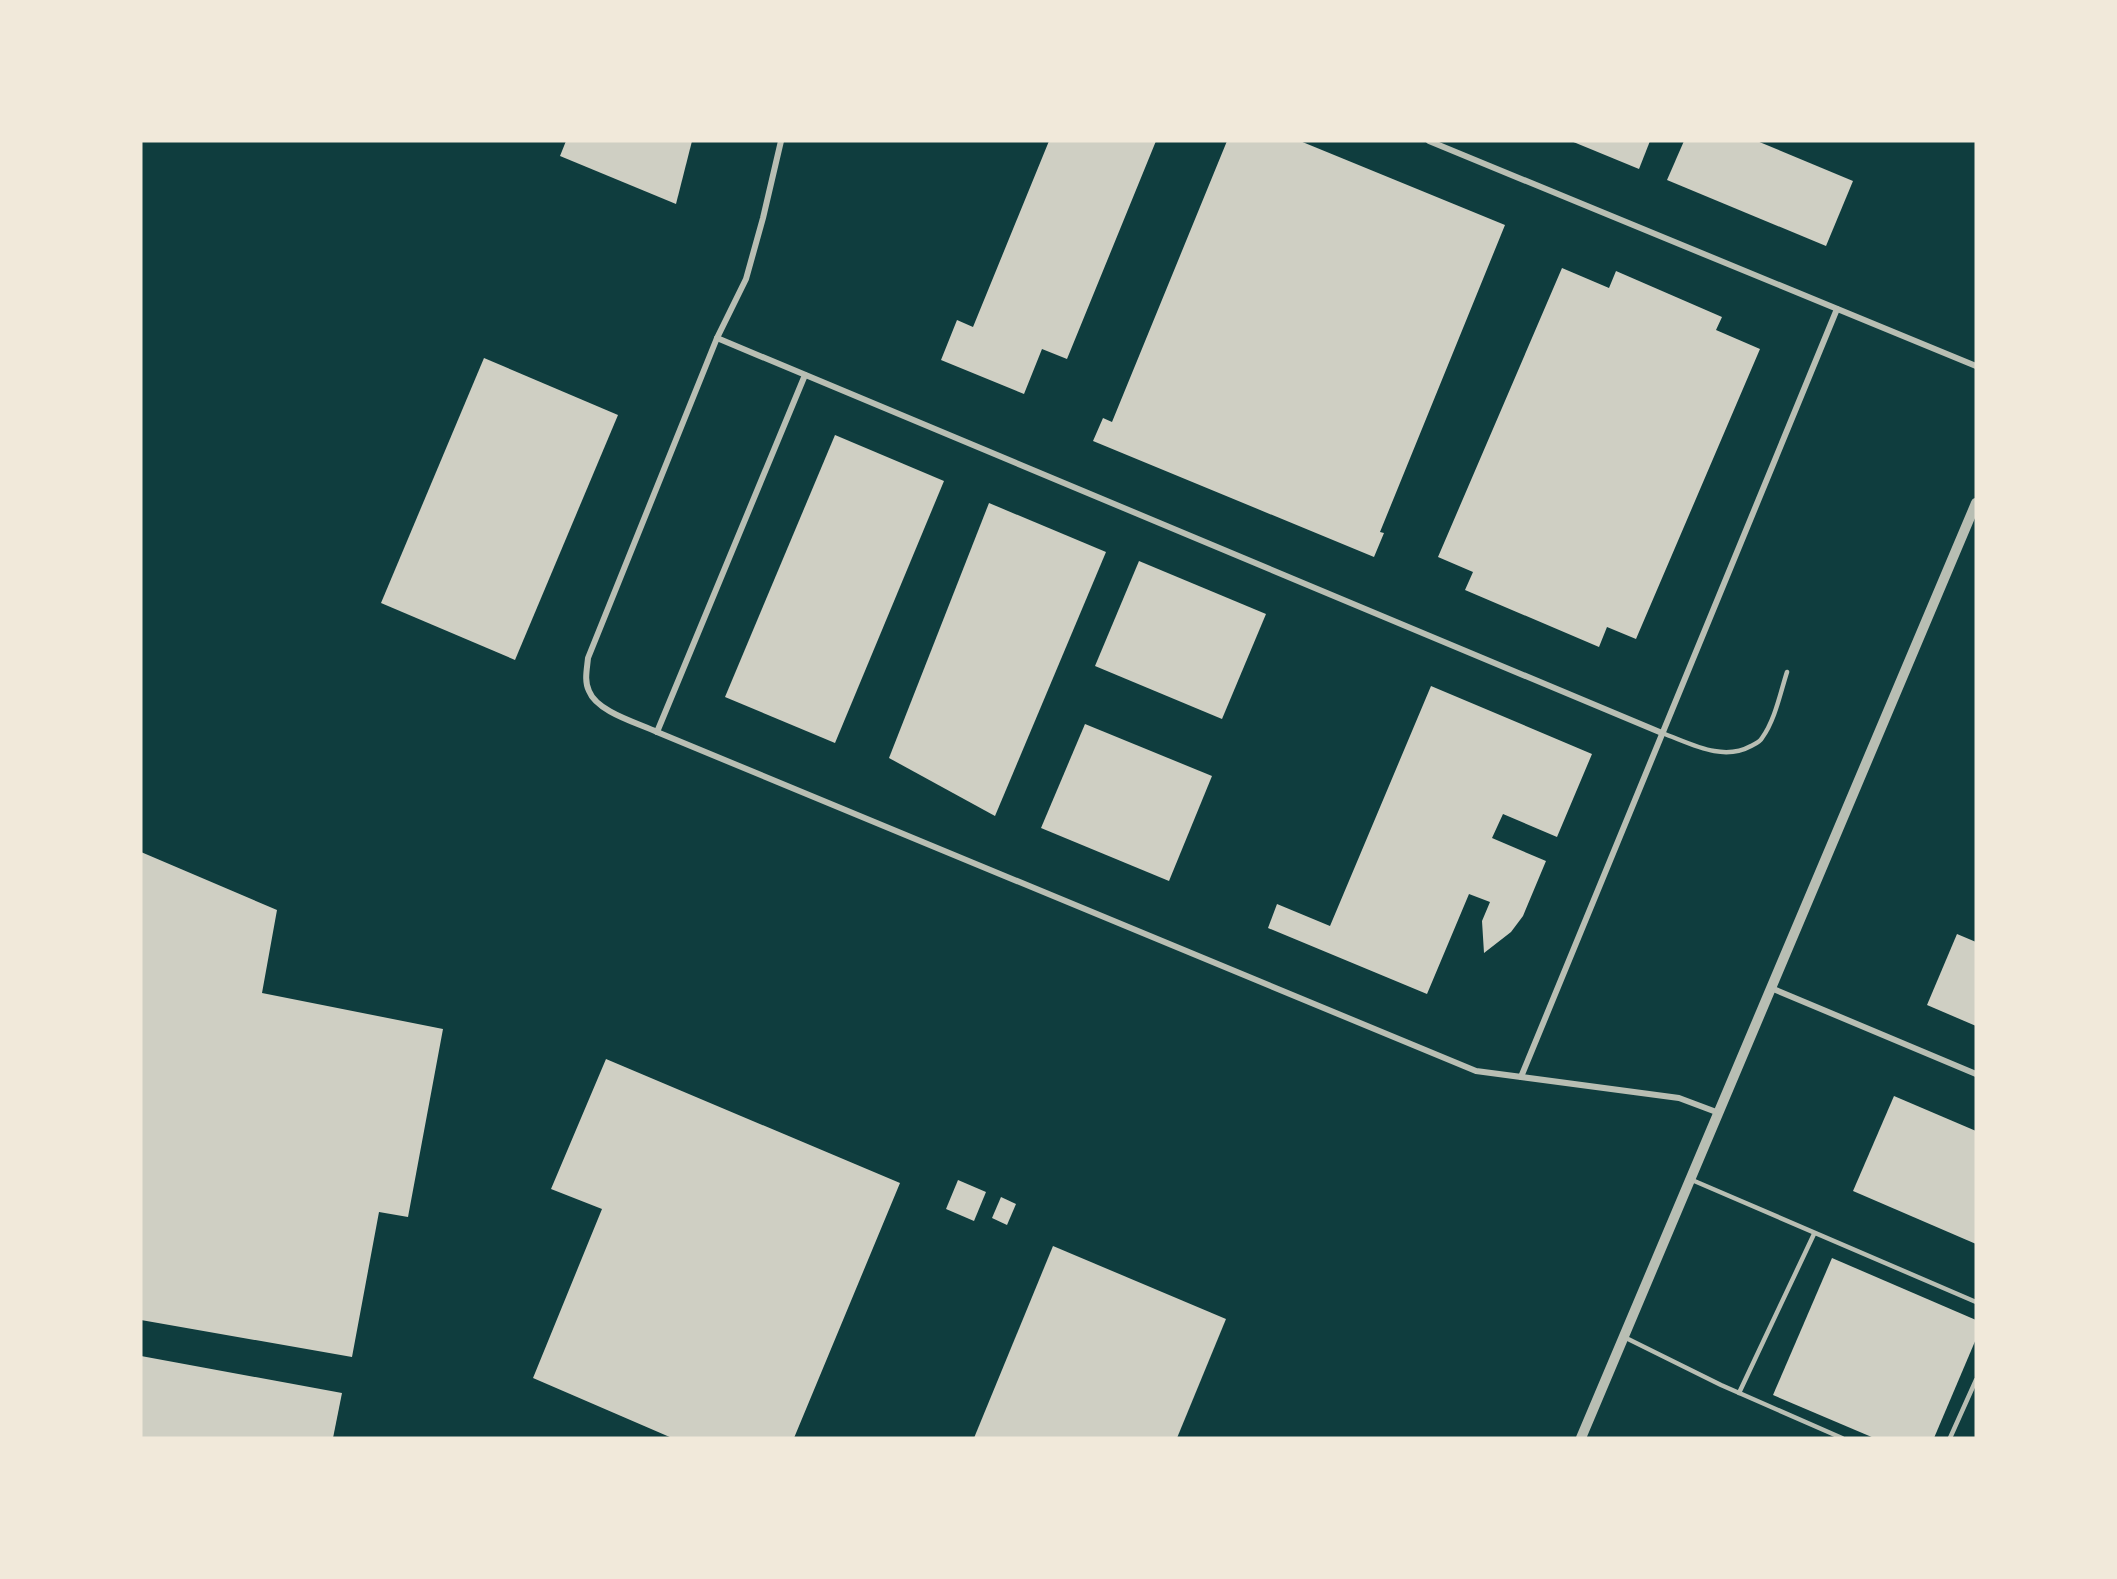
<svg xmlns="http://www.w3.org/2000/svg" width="2117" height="1579" font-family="'Noto Sans',sans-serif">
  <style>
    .building { fill: #cfcfc3 }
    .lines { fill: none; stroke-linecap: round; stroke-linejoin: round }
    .service { stroke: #b8beb3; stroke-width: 4.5 }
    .minor { stroke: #b8beb3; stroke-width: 6 }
    .tertiary { stroke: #b8beb3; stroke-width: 10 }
  </style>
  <rect width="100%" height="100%" fill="#0f3d3e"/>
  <g class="building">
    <path d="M566 141H692L676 204 560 156Z"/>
    <path d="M1049 141H1156L1067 359 1042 349 1024 394 941 360 957 320 973 327Z"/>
    <path d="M1227 141H1300L1505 225 1380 532 1384 533 1374 557 1093 441 1103 418 1112 422Z"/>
    <path d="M1571 141H1650L1639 169Z"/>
    <path d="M1684 141H1757L1853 181 1826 246 1667 180Z"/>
    <path d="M1562 268 1609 288 1616 271 1722 317 1716 330 1760 349 1636 639 1607 627 1599 647 1465 590 1473 572 1438 557Z"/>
    <path d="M484 358 618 415 515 660 381 603Z"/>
    <path d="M835 435 944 481 835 743 725 697Z"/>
    <path d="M989 503 1106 552 995 816 889 758Z"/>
    <path d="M1139 561 1266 614 1222 719 1095 666Z"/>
    <path d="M1431 686 1592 754 1557 837 1503 814 1492 838 1546 861 1523 916 1511 932 1484 953 1482 921 1490 902 1469 894 1427 994 1268 928 1277 904 1330 926Z"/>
    <path d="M1085 724 1212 776 1169 881 1041 828Z"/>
    <path d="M141 852 277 910 262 993 443 1029 408 1217 379 1212 352 1357 141 1320Z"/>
    <path d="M1957 934 1976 942V1026L1927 1005Z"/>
    <path d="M606 1059 900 1183 794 1438H672L533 1378 602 1209 551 1189Z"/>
    <path d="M1894 1096 1976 1131V1244L1853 1191Z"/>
    <path d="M958 1180 986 1192 974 1221 946 1209Z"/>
    <path d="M1001 1197 1016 1204 1007 1225 992 1218Z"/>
    <path d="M1053 1246 1226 1319 1177 1438H974Z"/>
    <path d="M1832 1258 1976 1320V1339L1934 1438H1874L1773 1395Z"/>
    <path d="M141 1356 342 1393 333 1438H141Z"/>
  </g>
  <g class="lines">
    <g class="service">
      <path d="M1662 733C1690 743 1722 762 1751 746 1755 744 1760 742 1762 738 1775 720 1780 694 1787 672"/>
      <path d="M1692 1180 1976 1302"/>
      <path d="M1624 1337 1721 1385 1842 1438"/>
      <path d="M1739 1393 1814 1234"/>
      <path d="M1950 1438 1976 1380"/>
    </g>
    <g class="minor">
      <path d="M781 141 763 218 746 279 717 338 588 658C587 669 584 681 589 691 597 712 638 723 657 732L1476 1071 1679 1098 1719 1113"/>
      <path d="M1429 141 1976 366"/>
      <path d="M717 338 1662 733"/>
      <path d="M657 732 805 375"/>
      <path d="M1771 988 1976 1074"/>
      <path d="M1521 1077 1837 309"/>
    </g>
    <path class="tertiary" d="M1581 1438 1976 503"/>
  </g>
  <rect width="2117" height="1579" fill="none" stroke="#f1e9da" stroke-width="285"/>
</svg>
